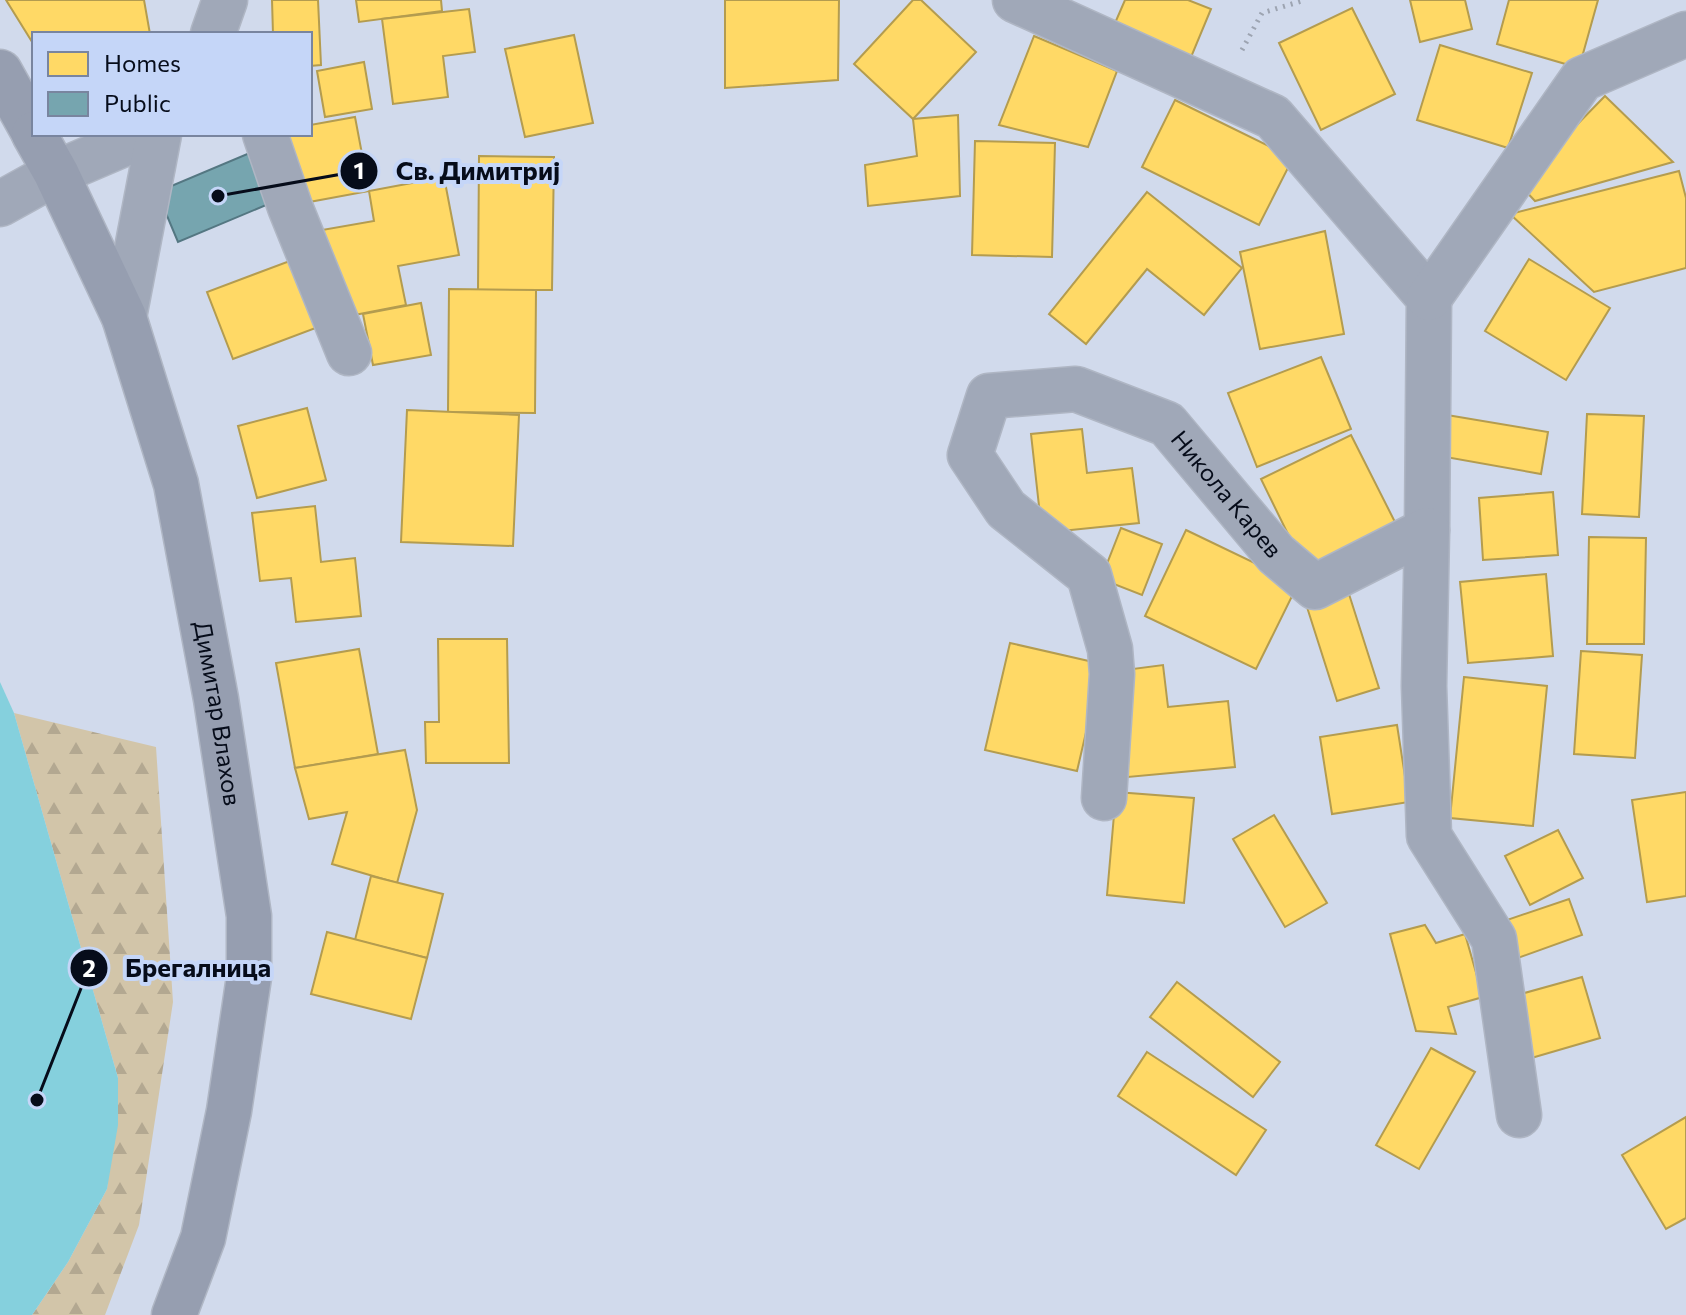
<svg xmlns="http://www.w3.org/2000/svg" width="1686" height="1315" font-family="Commissioner,sans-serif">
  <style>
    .forest { fill: url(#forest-firs) }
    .water { fill: #85d0dd }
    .homes { fill: #ffd966; stroke: #b49c4f; stroke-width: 2 }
    .public { fill: #76a5af; stroke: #547782; stroke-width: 2 }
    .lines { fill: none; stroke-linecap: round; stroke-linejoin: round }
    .street-casing { stroke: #afb6c4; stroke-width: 47 }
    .secondary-casing { stroke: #afb6c4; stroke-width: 47 }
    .path { stroke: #9da4b1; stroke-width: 5; stroke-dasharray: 2 6; stroke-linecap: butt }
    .street { stroke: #a0a8b8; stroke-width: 44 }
    .secondary { stroke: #969eb0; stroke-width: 44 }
    .labels { text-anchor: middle; stroke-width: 8; stroke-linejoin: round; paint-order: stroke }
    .street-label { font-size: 24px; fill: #060c1a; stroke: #c5d6f8 }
    .leader { fill: none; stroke: #060c1a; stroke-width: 3 }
    .callout-dot { fill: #060c1a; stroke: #c5d6f8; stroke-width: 3 }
    .mark-label { font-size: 24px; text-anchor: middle; font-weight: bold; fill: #fff }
    .callout-label { font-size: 26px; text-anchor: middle; font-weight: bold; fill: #060c1a; stroke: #c5d6f8; stroke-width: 8; stroke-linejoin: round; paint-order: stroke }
  </style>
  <defs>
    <pattern id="forest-firs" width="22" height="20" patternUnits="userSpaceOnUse" patternTransform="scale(2)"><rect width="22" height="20" fill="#d2c5a9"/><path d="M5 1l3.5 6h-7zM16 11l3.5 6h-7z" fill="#b3a891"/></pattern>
  </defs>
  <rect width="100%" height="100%" fill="#d1daec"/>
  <path class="forest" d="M14 713 156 747 173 1002 139 1225 105 1315H32L68 1262 107 1189 118 1078Z"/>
  <path class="water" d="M0 682 14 713 118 1078V1125L107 1189 68 1262 32 1315H0Z"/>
  <g class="homes">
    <path d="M6 0H144L150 34H34V45Z"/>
    <path d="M272 0H318L321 65 310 66V34H273Z"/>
    <path d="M356 0H441L442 11 359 22Z"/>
    <path d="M725 0H839L838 80 725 88Z"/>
    <path d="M913 0H921L976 52 913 119 854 64Z"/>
    <path d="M1125 0H1188L1211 9 1189 62 1112 30Z"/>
    <path d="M1410 0H1465L1472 29 1420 42Z"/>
    <path d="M1509 0H1598L1579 68 1497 44Z"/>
    <path d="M1352 8 1395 94 1321 130 1279 43Z"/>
    <path d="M469 9 475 52 443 56 448 97 393 104 382 19Z"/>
    <path d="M574 35 593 123 525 137 505 49Z"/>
    <path d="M1034 36 1117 71 1088 147 999 125Z"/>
    <path d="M1440 45 1532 73 1508 148 1417 120Z"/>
    <path d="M364 62 372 109 325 117 317 71Z"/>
    <path d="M1605 96 1673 162 1535 201 1519 184Z"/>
    <path d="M1175 100 1293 158 1259 225 1142 167Z"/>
    <path d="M958 115 960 196 868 206 865 165 917 156 913 119Z"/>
    <path d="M355 117 369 191 293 205 279 134H310V125Z"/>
    <path d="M975 141 1055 143 1052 257 972 255Z"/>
    <path d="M479 156 554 157 552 290H478Z"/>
    <path d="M1679 171 1686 198V268L1594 292 1510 214Z"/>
    <path d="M444 177 459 255 398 266 406 305 339 318 322 230 374 221 369 191Z"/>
    <path d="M1147 192 1242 268 1204 315 1147 269 1086 344 1049 314Z"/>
    <path d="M1325 231 1344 334 1260 349 1240 252Z"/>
    <path d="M303 256 329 323 233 359 207 292Z"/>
    <path d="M1529 259 1610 308 1566 380 1485 331Z"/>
    <path d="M449 289 536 290 535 413 448 412Z"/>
    <path d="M421 303 431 355 373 365 363 314Z"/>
    <path d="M1321 357 1351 429 1257 467 1228 393Z"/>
    <path d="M307 408 326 480 257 498 238 426Z"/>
    <path d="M407 410 519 415 513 546 401 542Z"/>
    <path d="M1587 414 1644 416 1639 517 1582 514Z"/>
    <path d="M1447 415 1548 432 1541 474 1440 456Z"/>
    <path d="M1082 429 1087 473 1132 468 1139 523 1042 533 1031 434Z"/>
    <path d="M1351 435 1398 528 1307 573 1261 479Z"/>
    <path d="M1553 492 1558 555 1483 560 1479 498Z"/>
    <path d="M315 506 321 562 355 558 361 616 296 622 291 578 260 581 252 513Z"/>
    <path d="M1121 528 1162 544 1142 595 1101 579Z"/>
    <path d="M1186 530 1298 584 1256 669 1145 616Z"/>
    <path d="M1589 537 1646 538 1644 644H1587Z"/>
    <path d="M1546 574 1553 656 1468 663 1460 582Z"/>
    <path d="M1348 591 1379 688 1337 701 1306 604Z"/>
    <path d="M438 639H507L509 763H426L425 722H439Z"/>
    <path d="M1010 643 1102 664 1077 771 985 750Z"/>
    <path d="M359 649 378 754 295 768 276 663Z"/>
    <path d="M1581 651 1642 655 1635 758 1574 754Z"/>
    <path d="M1163 665 1168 707 1228 701 1235 767 1128 777 1117 671Z"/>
    <path d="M1464 677 1547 686 1533 826 1450 818Z"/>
    <path d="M1397 725 1409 802 1332 814 1320 737Z"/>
    <path d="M405 750 417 810 397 883 332 864 347 812 309 819 295 768Z"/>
    <path d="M1116 792 1194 798 1184 903 1107 895Z"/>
    <path d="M1686 792V896L1647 902 1632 800Z"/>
    <path d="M1274 815 1327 903 1285 927 1233 839Z"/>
    <path d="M1558 830 1583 878 1530 905 1505 856Z"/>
    <path d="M371 876 443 894 427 958 355 940Z"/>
    <path d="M1569 899 1582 935 1515 959 1501 922Z"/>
    <path d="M1425 925 1436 943 1465 934 1483 997 1448 1007 1456 1034 1416 1031 1390 934Z"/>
    <path d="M327 932 427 958 411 1019 311 994Z"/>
    <path d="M1582 977 1600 1038 1528 1059 1510 997Z"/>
    <path d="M1177 982 1280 1062 1253 1097 1150 1017Z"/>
    <path d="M1431 1048 1475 1072 1419 1169 1376 1145Z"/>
    <path d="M1147 1052 1266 1130 1236 1175 1118 1096Z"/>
    <path d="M1686 1117V1218L1666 1229 1622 1155Z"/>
  </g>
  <path class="public" d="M257 150 278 200 178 242 157 192Z"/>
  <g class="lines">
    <g class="street-casing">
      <g id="street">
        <path d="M1015 0 1273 117 1429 298 1427 530"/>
        <path d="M213 34 225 0"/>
        <path d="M265 134 290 207 349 353"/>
        <path d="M0 204 56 173 147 134"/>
        <path d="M1429 298 1582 79 1686 34"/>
        <path d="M124 317 159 134"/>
        <path id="s1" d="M1104 798 1112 674 1110 649 1089 575 1006 509 970 455 989 396 1076 389 1167 424 1276 554 1315 587 1427 530 1424 686 1429 836 1494 939 1519 1115"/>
      </g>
    </g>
    <g class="secondary-casing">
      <g id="secondary">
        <path d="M0 72 34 133"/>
        <path id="s2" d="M34 134 56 173 124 317 176 484 216 699 249 916V977L229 1111 203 1238 174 1315"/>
      </g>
    </g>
    <path class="path" d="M1242 50 1262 13 1305 0"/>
    <use href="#street" class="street"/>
    <use href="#secondary" class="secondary"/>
  </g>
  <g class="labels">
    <g class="street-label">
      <text dy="8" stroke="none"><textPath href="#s1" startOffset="736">Никола Карев</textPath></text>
      <text dy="8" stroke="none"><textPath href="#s2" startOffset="612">Димитар Влахов</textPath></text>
    </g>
  </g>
  <path class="leader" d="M218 196L359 171M37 1100L89 968"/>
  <g class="callout-dot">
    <circle cx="218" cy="196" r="8"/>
    <circle cx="37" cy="1100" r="8"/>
    <circle cx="359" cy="171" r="20"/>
    <circle cx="89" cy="968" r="20"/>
  </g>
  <g class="mark-label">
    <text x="359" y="179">1</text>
    <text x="89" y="977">2</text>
  </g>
  <g class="callout-label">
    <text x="478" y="180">Св. Димитриј</text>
    <text x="198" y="977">Брегалница</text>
  </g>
  <rect x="32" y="32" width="280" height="104" fill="#c5d6f8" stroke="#79859f" stroke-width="2"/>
  <rect x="48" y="52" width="40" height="24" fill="#ffd966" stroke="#79859f" stroke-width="2"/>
  <text x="104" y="72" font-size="24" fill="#060c1a">Homes</text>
  <rect x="48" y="92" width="40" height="24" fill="#76a5af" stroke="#79859f" stroke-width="2"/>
  <text x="104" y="112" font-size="24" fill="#060c1a">Public</text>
</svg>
